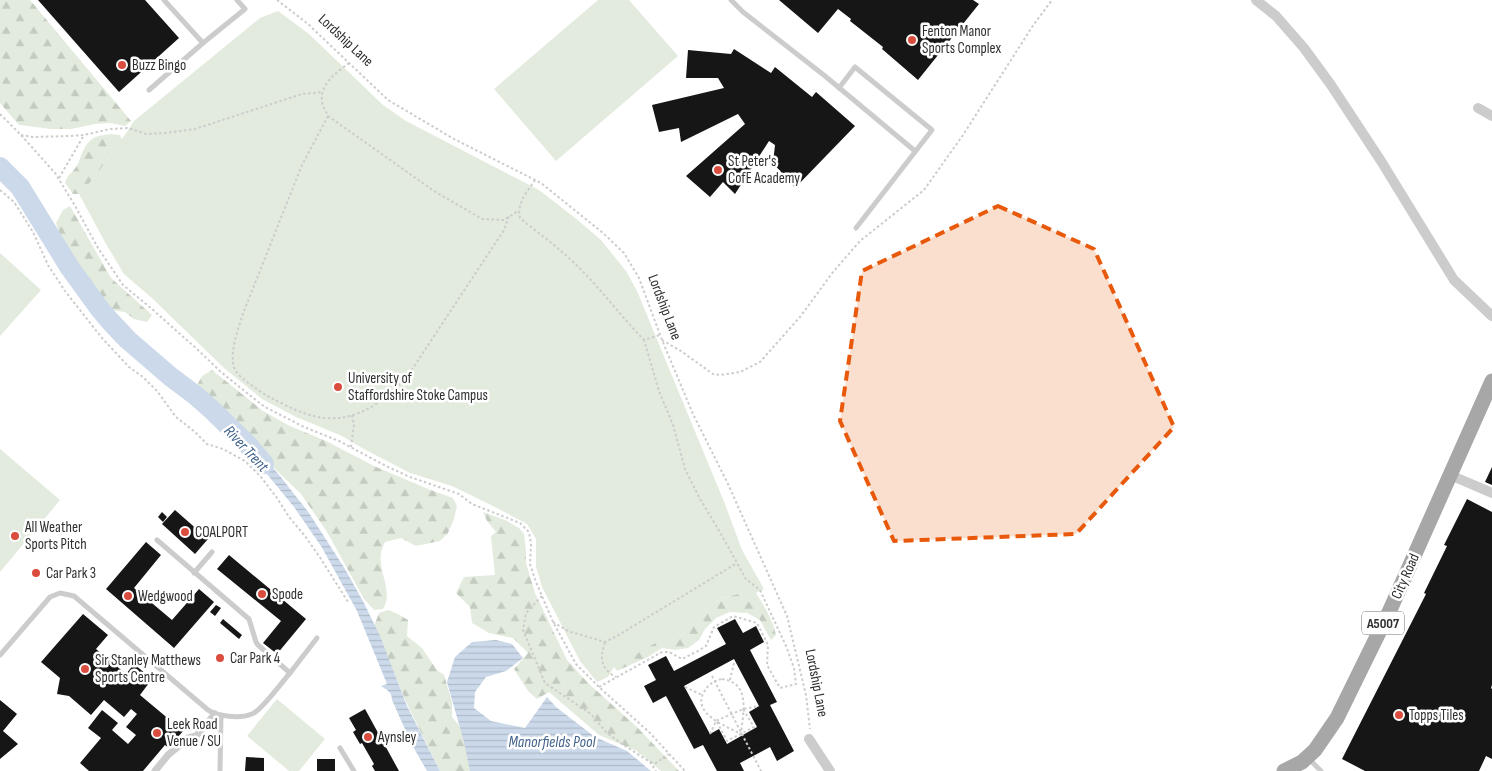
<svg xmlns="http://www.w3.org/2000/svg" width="1492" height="771" font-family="'Sofia Sans Condensed',sans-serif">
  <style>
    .grass { fill: #e3ebde }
    .forest { fill: url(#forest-firs) }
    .water { fill: url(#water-rules) }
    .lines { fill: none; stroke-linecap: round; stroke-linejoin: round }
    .river { stroke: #ccd9ea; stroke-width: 20 }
    .building { fill: #161616; fill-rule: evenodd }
    .path { stroke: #ccc; stroke-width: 2; stroke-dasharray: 2.5 2.5; stroke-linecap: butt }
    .service { stroke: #ccc; stroke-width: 5 }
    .pedestrian { stroke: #ccc; stroke-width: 7 }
    .minor { stroke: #ccc; stroke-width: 10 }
    .primary { stroke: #a7a7a7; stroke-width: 15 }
    .marked { fill: #e8590c; fill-opacity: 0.2; stroke: #e8590c; stroke-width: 4; stroke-dasharray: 10 6; stroke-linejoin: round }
    .poi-dot { fill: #da4d3e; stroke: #fff; stroke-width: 2 }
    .labels { text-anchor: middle; stroke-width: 5; stroke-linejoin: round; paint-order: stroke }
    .shield { fill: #fff; stroke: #6d6d6d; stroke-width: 1 }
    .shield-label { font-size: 14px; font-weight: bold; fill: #2f2f2f }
    .poi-label { font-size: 15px; fill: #2f2f2f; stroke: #fff; text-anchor: start }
    .street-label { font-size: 15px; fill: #2f2f2f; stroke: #fff }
    .water-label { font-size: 16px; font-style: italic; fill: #42638c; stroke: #fff }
  </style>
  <defs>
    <pattern id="forest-firs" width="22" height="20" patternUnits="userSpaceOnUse" patternTransform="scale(1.25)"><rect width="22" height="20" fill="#e3ebde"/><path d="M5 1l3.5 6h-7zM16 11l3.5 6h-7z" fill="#c3cabf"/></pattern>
    <pattern id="water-rules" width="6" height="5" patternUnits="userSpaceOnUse" patternTransform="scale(1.25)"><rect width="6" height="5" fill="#ccd9ea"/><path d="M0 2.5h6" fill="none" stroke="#b0bbc9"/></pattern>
  </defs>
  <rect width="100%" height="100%" fill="#fff"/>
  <g class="grass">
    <path d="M598 0H629L678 56 556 161 494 89Z"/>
    <path d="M278 11 309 34 383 105 406 121 539 190 574 217 601 240 626 271 637 291 725 504 742 550 764 589 756 593H743L722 598 710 605 682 636 614 667 608 677 597 682 580 661 542 587 536 567V539L527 524 495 507 452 486 410 473 362 448 342 436 296 417 262 399 224 368 154 300 124 274 106 244 79 194C99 172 118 146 134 121L260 18Z"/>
    <path d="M0 253 41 290 0 336Z"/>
    <path d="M0 449 60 500 0 572Z"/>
    <path d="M277 699 325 739 299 771H289L247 736Z"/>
  </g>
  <g class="forest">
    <path d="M0 0H30L131 121 125 126 110 123 95 124 71 129H51L19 125 0 103Z"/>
    <path d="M111 134 120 135 122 140 92 180 79 194H73L65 183C68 174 71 174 76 167 78 164 80 159 81 156 88 138 94 136 111 134Z"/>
    <path d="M70 206 111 278 152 315 147 322 134 319 125 312 111 310 102 302 81 274 62 244 56 223 63 210Z"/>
    <path d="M212 370 263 411 290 426 326 441 374 466 428 489 453 498 457 506 454 519 448 533 440 541 416 546 401 538 385 542C371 566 396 588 383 609L374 610 364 599 327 532 301 494 225 421 204 396 197 385 202 376Z"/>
    <path d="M483 512 505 520 519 528 524 534 526 550V563L535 593 567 660 588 683 638 728 679 771H661L637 751 599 735 549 692 537 699 528 691 514 669 528 653 513 638 489 633 472 623 470 607 456 593 464 577 495 575 491 536 496 532 487 521Z"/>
    <path d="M743 593H756C764 606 773 620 776 635L771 640 760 620 747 613 730 612 716 618 705 629 699 640 688 648 675 650 662 648 648 657 617 671 614 667 657 642 682 636 710 604 722 598Z"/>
    <path d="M388 610 398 614 408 620 407 636 422 648 437 670 444 675 452 702V717L497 771H440L407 704 374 626 379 613Z"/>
  </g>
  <g class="water">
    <path d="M250 441 280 476 309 513 345 569 364 603 380 636 407 706 440 771H427L412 745 392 700C392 692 387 690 381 686L387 684 357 611 321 546 294 507 244 446Z"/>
    <path d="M496 640 512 644 523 658 506 671 486 677 475 692 474 708 491 721 525 728 547 697 556 707 595 737 627 751 651 771H470L464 742 447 682 455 657 472 642Z"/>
  </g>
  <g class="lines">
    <path class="river" d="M0 167 20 187 70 268 99 308 110 321 128 340 171 377 195 395 211 409 248 445 264 464"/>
  </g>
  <g class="building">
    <path d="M38 0H145L179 38 119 92Z"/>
    <path d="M779 0H973L979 4 918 80 882 49 883 47 850 21 851 19 838 9 818 33Z"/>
    <path d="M734 49 771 73 775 67 812 97 816 92 855 126 795 188 773 163 775 145 769 141 735 194 723 182 710 197 686 176 745 124 738 114 681 142 679 128 659 132 652 105 724 88 718 78H686L688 50 731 54Z"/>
    <path d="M1492 467V485L1485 482Z"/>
    <path d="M1467 499 1492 512V685L1491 688 1492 689V759L1486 756 1479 771H1365L1342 759 1426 594 1424 593 1447 546 1444 545Z"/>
    <path d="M175 510 208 539 195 554 162 524Z"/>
    <path d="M162 512 167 517 163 522 158 517Z"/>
    <path d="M146 542 161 555 134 588 172 620 199 589 214 602 174 648 106 589Z"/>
    <path d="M229 555 306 619 277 654 263 643 281 621 217 569Z"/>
    <path d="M216 605 221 608 215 616 210 612Z"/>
    <path d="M83 614 108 635 96 649 126 674 134 664 152 679 140 695 183 731 169 748 165 745 143 771H89L80 763 101 738 88 728 102 710 118 723 112 730 128 744 136 735 126 727 137 714 131 709 124 717 104 700 91 715 69 696 57 694 60 678 41 662Z"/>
    <path d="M223 619 242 635 239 639 220 623Z"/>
    <path d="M735 619 743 633 756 626 764 642 750 650 777 702 770 705 794 751 777 761 770 747 740 763 744 771H717L703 745 694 749 666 696 653 703 644 686 656 680 648 665 666 656 674 671 726 644 717 628ZM734 659 759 706 749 712 757 727 727 744 719 729 710 734 684 686Z"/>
    <path d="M0 700 17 714 3 731 18 744 0 759Z"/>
    <path d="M365 709 399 771H375L372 766 374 764 362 743 360 744 353 732 356 730 349 718Z"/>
    <path d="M246 757 264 758V771H245Z"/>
    <rect x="317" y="759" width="18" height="12"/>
  </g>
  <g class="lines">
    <g class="path">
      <path d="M277 0 308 24 388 100 454 139 541 183 603 233 624 253 639 278 662 340 693 414 728 484 787 616 806 695 810 729"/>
      <path d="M349 63C337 72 320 84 322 101 322 106 326 111 328 116L434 191 482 219 504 220 518 211"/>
      <path d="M0 114 21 135 55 173 74 204 98 248 123 285 152 309 198 350 221 372 252 397 265 407 304 427 339 441 386 466 410 477 459 494 472 504 520 523 529 532 531 544 530 564 536 582 553 622 576 664 599 687 649 732 685 771"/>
      <path d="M328 116 302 165 244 311C239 326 231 347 233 363 234 375 249 383 258 390 267 396 275 400 285 405 297 411 310 416 324 418 363 422 395 393 415 365L504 230 509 216"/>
      <path d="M21 135 33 137 70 136 84 135 110 129 128 128 146 134 166 133 195 129 302 94 322 92"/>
      <path d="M59 178 84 135"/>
      <path d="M535 180C527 192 516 204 520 218 534 230 549 240 562 252 593 278 616 311 644 340"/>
      <path d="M0 190 14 202 33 232 48 265 65 291 102 338 129 367 143 377 157 391 176 417 195 432 207 444 223 449 245 461 261 477 277 498 289 517 305 536 321 559 348 602"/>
      <path d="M662 340 681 351 713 374 720 375 740 372 760 362 800 317 833 272 860 241 924 190 963 135 1034 24 1052 0"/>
      <path d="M351 447 354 425 352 415"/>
      <path d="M542 596 526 613 523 630 545 683 591 714 606 732 622 744 650 762 656 771"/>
      <path d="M553 622 568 631 605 642 617 636 737 563"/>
      <path d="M605 642C600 659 600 668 616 677"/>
      <path d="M712 676 761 771"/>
      <path d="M722 679C751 683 743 712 741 734 728 727 691 714 704 692 708 685 713 681 722 679Z"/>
      <path d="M730 680 734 663"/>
      <path d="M599 687 662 652H669L682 659 698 651 706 646 714 627 733 616 757 623 768 645 767 665 780 688 796 684 794 668 786 646 760 590 746 579 717 527 700 499 685 469 673 425 659 391 644 340 660 335"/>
      <path d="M685 687 702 695"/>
      <path d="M717 722 727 741 754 727 743 709"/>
      <path d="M710 734 716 721 743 709 759 706"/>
      <path d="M650 762 656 763 669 754"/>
    </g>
    <g class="service">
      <path d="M164 0 203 43"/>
      <path d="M731 0 743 12 825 76 915 151"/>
      <path d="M839 88 855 67 932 130 856 228"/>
      <path d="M149 90 203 43 245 9 237 0"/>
      <path d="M157 540 249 619 256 642 258 645 290 673C282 682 261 711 252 714 242 718 231 717 221 715"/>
      <path d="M194 573 212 552"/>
      <path d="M0 655 50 597 60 593 74 596 208 710 215 714 221 715 220 771"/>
      <path d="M290 673 317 638"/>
      <path d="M340 748 354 771"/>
      <path d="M1309 759 1321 771"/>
    </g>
    <path class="pedestrian" d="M155 771 168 755 188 738 196 736 215 714"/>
    <g class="minor">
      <path d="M1256 0 1276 16 1304 48 1331 85 1381 161 1454 280 1492 316"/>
      <path d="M1478 108 1492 116"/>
      <path d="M1450 475 1492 493"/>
      <path d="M809 739 830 771"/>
    </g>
    <path class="primary" d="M1284 771 1302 762 1315 750 1337 718 1390 610 1492 381"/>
  </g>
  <path class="marked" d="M998 206 1094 249 1174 427 1076 534 894 541 840 421 862 271Z"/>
  <g class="poi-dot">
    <circle cx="912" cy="40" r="5"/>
    <circle cx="122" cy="65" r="5"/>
    <circle cx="718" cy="170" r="5"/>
    <circle cx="338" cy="387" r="5"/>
    <circle cx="185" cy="532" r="5"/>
    <circle cx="15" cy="536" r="5"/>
    <circle cx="36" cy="573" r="5"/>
    <circle cx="262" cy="594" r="5"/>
    <circle cx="128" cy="596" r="5"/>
    <circle cx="220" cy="658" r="5"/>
    <circle cx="85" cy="669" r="5"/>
    <circle cx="1399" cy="715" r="5"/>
    <circle cx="157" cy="733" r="5"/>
    <circle cx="368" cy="737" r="5"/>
  </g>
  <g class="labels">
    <rect class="shield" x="1362" y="611.5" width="42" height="23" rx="4"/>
    <g class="shield-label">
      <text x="1383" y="628">A5007</text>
    </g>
    <g class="poi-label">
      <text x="922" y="36">Fenton Manor<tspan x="922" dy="17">Sports Complex</tspan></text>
      <text x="132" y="70">Buzz Bingo</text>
      <text x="728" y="166">St Peter's<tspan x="728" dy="17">CofE Academy</tspan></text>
      <text x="348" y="383">University of<tspan x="348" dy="17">Staffordshire Stoke Campus</tspan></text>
      <text x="25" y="532">All Weather<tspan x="25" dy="17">Sports Pitch</tspan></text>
      <text x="195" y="537">COALPORT</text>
      <text x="46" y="578">Car Park 3</text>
      <text x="272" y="599">Spode</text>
      <text x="138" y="601">Wedgwood</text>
      <text x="230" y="663">Car Park 4</text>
      <text x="95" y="665">Sir Stanley Matthews<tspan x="95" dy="17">Sports Centre</tspan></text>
      <text x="1409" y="720">Topps Tiles</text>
      <text x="167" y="729">Leek Road<tspan x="167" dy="17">Venue / SU</tspan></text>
      <text x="378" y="742">Aynsley</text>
    </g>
    <g class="street-label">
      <text transform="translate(346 40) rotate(43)" y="5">Lordship Lane</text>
      <text transform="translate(665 307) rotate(69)" y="5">Lordship Lane</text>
      <text transform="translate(1405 576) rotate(-66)" y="5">City Road</text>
      <text transform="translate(817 683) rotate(79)" y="5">Lordship Lane</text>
    </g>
    <g class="water-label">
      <text transform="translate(247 448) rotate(47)" y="6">River Trent</text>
      <text x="552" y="747">Manorfields Pool</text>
    </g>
  </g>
</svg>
